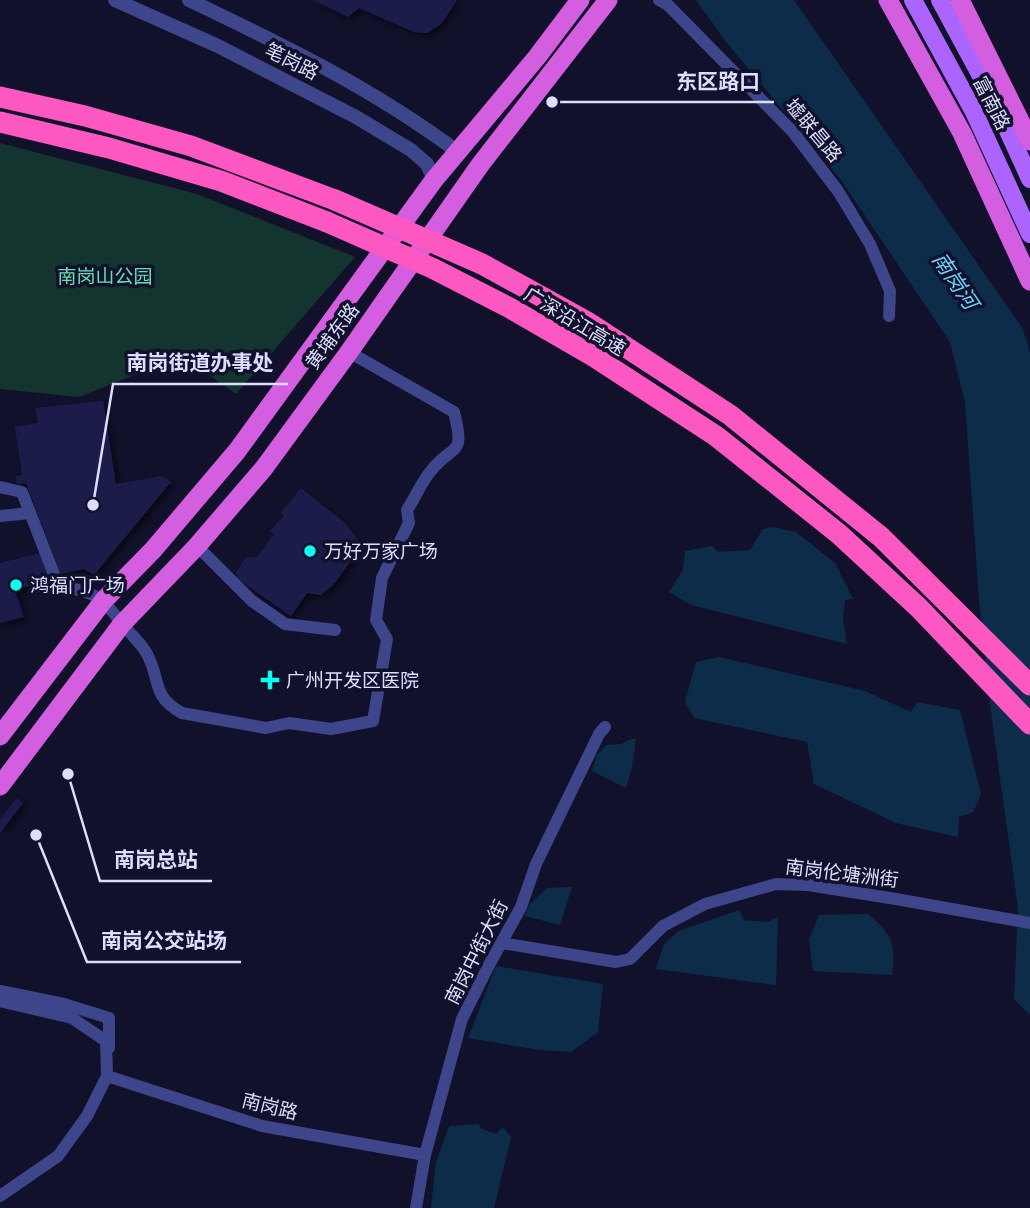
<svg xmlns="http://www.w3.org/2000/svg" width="1030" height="1208" font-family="'Varela Round','Noto Sans SC',sans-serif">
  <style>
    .green { fill: #14352f }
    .water { fill: #0c2c4a }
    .building { fill: #1f1e4c; filter: url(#shadow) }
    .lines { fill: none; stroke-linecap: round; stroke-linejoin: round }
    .minor { stroke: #3d468a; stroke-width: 12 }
    .tertiary { stroke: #3d468a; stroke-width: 14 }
    .primary { stroke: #ab64fe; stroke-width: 18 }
    .trunk { stroke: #d45ee0; stroke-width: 19 }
    .motorway { stroke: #fd58c2; stroke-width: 21 }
    .motorway-bridge { stroke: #fd58c2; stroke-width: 21 }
    .poi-dot { fill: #0afdee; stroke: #12112b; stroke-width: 2.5 }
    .labels { text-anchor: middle; stroke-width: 7; stroke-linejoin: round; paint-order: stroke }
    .street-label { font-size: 19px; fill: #dcddff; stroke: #12112b }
    .park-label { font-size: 19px; fill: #66e0ae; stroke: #12112b }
    .poi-label { font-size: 19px; fill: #dcddff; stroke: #12112b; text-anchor: start }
    .water-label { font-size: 21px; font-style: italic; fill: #6bd1fe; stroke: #12112b }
    .leader { fill: none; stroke: #dcddff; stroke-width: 2.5 }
    .callout-dot { fill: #dcddff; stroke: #12112b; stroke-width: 2.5 }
    .callout-label { font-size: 21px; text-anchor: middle; font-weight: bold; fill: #dcddff; stroke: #12112b; stroke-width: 7; stroke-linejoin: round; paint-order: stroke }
  </style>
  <defs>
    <filter id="shadow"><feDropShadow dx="3.5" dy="3.5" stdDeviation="3.5" flood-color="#0009"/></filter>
  </defs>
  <rect width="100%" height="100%" fill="#12112b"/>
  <path class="green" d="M0 143 197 194 355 257 236 394 182 356 79 397 0 389Z"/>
  <g class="water">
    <path d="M696 0H794L1023 329 1030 353V1015L1014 999 1018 908 992 720 979 600 965 402 950 342 841 180 727 43Z"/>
    <path d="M772 527 796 532 835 563 853 599 845 600 843 620 847 644 691 605 669 592 683 570 685 551 712 546 718 552 750 550 763 529Z"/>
    <path d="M719 657 865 691 911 712 917 702 960 710 981 794 973 812 959 817 958 837 896 823 814 784 807 742 694 718 685 702 696 662Z"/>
    <path d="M631 739H636L632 767 626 788 592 771 597 755 607 745 621 744Z"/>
    <path d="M572 887 560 925 525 916 529 905 547 888Z"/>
    <path d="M739 910 744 920 767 922 778 917 776 985 656 969 664 944 679 931Z"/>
    <path d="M868 914C892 934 896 944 892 975L813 971 809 940 819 915Z"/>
    <path d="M496 966 603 984 598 1032 571 1052 540 1050 468 1038Z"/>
    <path d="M478 1124 482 1129 496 1134 503 1127 511 1137 494 1208H431L436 1162 449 1126Z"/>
  </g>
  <g class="building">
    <path d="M313 0H457L442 23 428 33 414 32 359 8 348 17Z"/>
    <path d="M103 401 116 484 162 476 171 482 94 575 84 569 61 574 26 483 17 484 16 476 22 475 15 427 38 423 35 408Z"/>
    <path d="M301 488 345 523 362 545 335 583 321 595 307 593 291 616 238 579 236 572 246 558 257 557 274 534 270 531 284 516 281 513Z"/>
    <path d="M41 553 49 578 15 591 24 617 0 623V563Z"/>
    <path d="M16 798 23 803 0 833V820Z"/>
  </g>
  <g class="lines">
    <g class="minor">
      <path d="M659 0 668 5 793 132 838 191 870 244 890 291 889 316"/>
      <path d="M0 487 22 492 59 587C97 590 103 600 126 628 132 636 142 644 147 654 161 680 151 696 182 713L266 728 289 723 331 729 373 721 387 639 376 620 382 578 409 523 407 510C415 498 421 483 430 472 453 442 466 459 454 412L349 352"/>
      <path d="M0 516 30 513"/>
      <path d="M197 546 252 601 285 624 335 630"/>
      <path d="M502 943 616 962 630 959 663 926 705 904 776 884 808 885 896 899 1030 923"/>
      <path d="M0 991 64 1004 109 1018V1048"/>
      <path d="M0 1001 72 1018 106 1041 107 1076 87 1116 58 1156 0 1196"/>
      <path d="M107 1076 262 1126 425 1155"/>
      <path d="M416 1208 425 1155 462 1019 489 965 521 907 536 864 599 734 605 727"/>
    </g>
    <g class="tertiary">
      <path d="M115 0 218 46 356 117 411 150 427 164 434 180"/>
      <path d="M189 0C285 46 372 88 458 152"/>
    </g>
    <g class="primary">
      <path d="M913 0 974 112 1030 234"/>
      <path d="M940 0 994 100 1030 179"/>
    </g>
    <g class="trunk">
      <path d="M888 0 962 133 1030 281"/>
      <path d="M960 0 1030 141"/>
      <path d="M0 736 104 600 153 550 237 451 434 180 537 57 580 0"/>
      <path d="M0 786 122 624 197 546 264 468 349 352 480 165 608 0"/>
    </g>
    <g class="motorway">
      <path d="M0 97 85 116 191 146 335 200"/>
      <path d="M0 122 109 148 221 181 327 222"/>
    </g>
    <g class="motorway-bridge">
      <path d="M335 200 482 264 589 323 730 415 881 537 1030 685"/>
      <path d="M327 222 432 268 510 308 593 356 716 436 839 534 919 608 1030 724"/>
    </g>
  </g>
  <g class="poi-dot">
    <circle cx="310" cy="551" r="7"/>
    <circle cx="16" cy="585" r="7"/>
    <path d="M266.5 669.5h7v7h7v7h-7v7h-7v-7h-7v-7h7z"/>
  </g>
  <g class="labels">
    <g class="street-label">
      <text transform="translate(292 61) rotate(27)" y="7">笔岗路</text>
      <text transform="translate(992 103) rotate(63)" y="7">富南路</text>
      <text transform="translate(814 130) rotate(50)" y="7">墟联昌路</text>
      <text transform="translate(575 321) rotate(31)" y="7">广深沿江高速</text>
      <text transform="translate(332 336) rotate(-54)" y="7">黄埔东路</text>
      <text transform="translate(842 873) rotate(7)" y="7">南岗伦塘洲街</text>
      <text transform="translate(476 952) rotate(-63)" y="7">南岗中街大街</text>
      <text transform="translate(270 1106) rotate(14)" y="7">南岗路</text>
    </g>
    <g class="park-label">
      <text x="105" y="283">南岗山公园</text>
    </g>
    <g class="poi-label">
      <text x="324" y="558">万好万家广场</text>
      <text x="30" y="592">鸿福门广场</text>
      <text x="286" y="687">广州开发区医院</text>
    </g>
    <g class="water-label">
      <text transform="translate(955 281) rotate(56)" y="7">南岗河</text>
    </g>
  </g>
  <path class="leader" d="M552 102L662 102H774M93 505L113 384H288M68 774L100 881H212M36 835L87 962H241"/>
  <g class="callout-dot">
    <circle cx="552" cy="102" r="7"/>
    <circle cx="93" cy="505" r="7"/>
    <circle cx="68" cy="774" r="7"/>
    <circle cx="36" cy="835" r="7"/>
  </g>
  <g class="callout-label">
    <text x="718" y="89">东区路口</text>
    <text x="200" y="370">南岗街道办事处</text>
    <text x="156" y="867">南岗总站</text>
    <text x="164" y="948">南岗公交站场</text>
  </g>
</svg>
